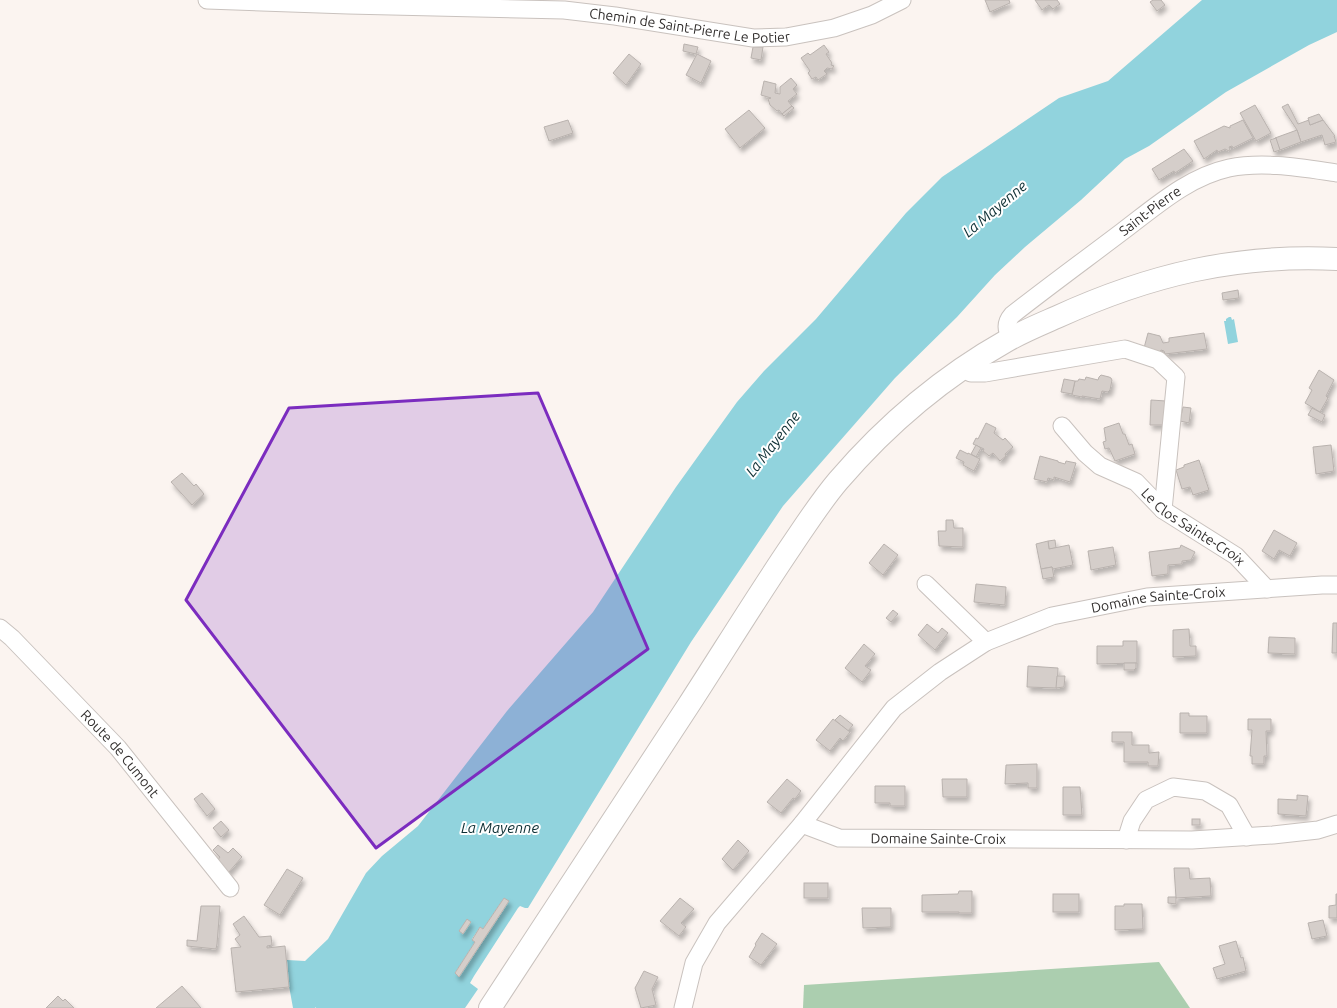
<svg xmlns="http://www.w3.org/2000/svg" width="1337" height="1008" font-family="Ubuntu,sans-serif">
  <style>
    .green { fill: #abceaf }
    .water { fill: #91d3dd; fill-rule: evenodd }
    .building { fill: #d5ceca; stroke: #b9b2ae; filter: url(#shadow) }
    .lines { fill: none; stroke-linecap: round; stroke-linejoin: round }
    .street-casing { stroke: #c9c2be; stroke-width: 19 }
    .secondary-casing { stroke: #c9c2be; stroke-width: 24 }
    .street { stroke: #fff; stroke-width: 17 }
    .secondary { stroke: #fff; stroke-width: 22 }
    .marked { fill: #7b2cbf; fill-opacity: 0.2; stroke: #7b2cbf; stroke-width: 3; stroke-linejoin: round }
    .labels { text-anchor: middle; stroke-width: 4; stroke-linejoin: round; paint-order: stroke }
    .street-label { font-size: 14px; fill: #33302f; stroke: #fff }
    .water-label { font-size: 15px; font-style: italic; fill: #0d2f34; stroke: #fff }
  </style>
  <defs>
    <filter id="shadow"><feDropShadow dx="2.5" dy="4.5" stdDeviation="2" flood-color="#0004"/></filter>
  </defs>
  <rect width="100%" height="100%" fill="#fbf4f0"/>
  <path class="green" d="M1159 962 1190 1008H803L804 985Z"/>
  <g class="water">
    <path d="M1202 0H1337V32L1309 45 1226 92 1149 146 1125 159 1081 200 1025 247 995 275 957 317 895 378 783 506 691 642 528 908H525L520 906 518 908 474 976 470 983 478 989 465 1008H316L315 1007V1008H293L289 986 287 960 305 961 328 939 366 873 382 856 418 826 507 711 593 612 676 487 737 402 764 371 816 319 906 213 942 177 1059 98 1108 81ZM504 898V909L459 977 455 973 475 942 472 939 480 927 483 929Z"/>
    <path d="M1229 317H1231L1232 320 1234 319 1238 342 1228 344 1224 321H1226V319Z"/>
  </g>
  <g class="building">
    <path d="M985 0H1009L1010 3 990 12Z"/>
    <path d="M1035 0H1057L1060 4 1053 9 1049 5 1042 10Z"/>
    <path d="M1153 0H1161L1165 5 1157 11 1150 2Z"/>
    <path d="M684 44 698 47 696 54 683 51Z"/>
    <path d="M824 45 829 52 826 54 832 63 831 65 834 66 832 69 827 68 824 71 827 74 818 80 816 77 812 79 808 73 810 71 801 58 808 53 810 55Z"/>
    <path d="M753 47H763L761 60 751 58Z"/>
    <path d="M629 54 641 64 626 85 613 73Z"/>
    <path d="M697 54 711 61 701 83 686 75Z"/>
    <path d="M791 78 797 85 793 89 797 94 788 101 792 106 782 114 779 110 777 111 770 105 768 99 771 98 761 95 764 81 776 84 775 93 780 94V87Z"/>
    <path d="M1288 104 1298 124 1309 120 1310 125 1323 120 1335 136H1334L1336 142 1325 145 1322 135 1301 142 1297 130 1282 107Z"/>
    <path d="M1255 105 1271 133 1256 141 1240 113Z"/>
    <path d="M792 106 794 108 784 116 782 114Z"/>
    <path d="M749 110 765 128 740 148 725 129Z"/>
    <path d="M1319 114 1323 120 1310 125 1308 118Z"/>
    <path d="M568 120 573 133 549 141 544 127Z"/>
    <path d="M1243 120 1253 138 1233 148 1232 146 1229 147 1230 149 1229 151 1225 149 1218 152 1217 150 1204 159 1194 141 1224 126 1230 128V126Z"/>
    <path d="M1297 130 1301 142 1280 150 1275 138Z"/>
    <path d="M1276 138 1280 150 1274 152 1270 140Z"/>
    <path d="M1184 149 1193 161 1175 173 1174 171 1159 180 1152 169Z"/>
    <path d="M1238 290 1239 298 1223 300 1222 293Z"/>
    <path d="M1148 333 1160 336 1163 343 1169 342V338L1204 333 1207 349 1165 354 1164 351 1161 350 1160 352 1144 348Z"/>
    <path d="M1319 370 1334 380 1326 396 1328 398 1320 412 1305 403 1312 390 1309 388Z"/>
    <path d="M1101 375 1109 377 1111 378 1112 380 1110 390 1108 392 1102 391 1100 399 1082 396V397L1072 395 1075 381H1078L1079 379 1085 380 1086 377 1098 380 1099 377Z"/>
    <path d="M1064 379 1075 381 1072 394 1061 392Z"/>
    <path d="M1151 400 1166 401 1165 425H1150Z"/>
    <path d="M1183 407 1191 408 1189 423 1180 421Z"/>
    <path d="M1312 408 1325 415 1322 422 1308 415Z"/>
    <path d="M986 423 996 428 994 433 1003 440 1005 438 1013 447 1005 454 1006 456 1000 461 993 453 989 456 983 451 984 449 973 444 976 438 978 439Z"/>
    <path d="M1119 423 1123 434H1125L1129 445 1132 444 1135 454 1115 461 1109 448 1105 449 1103 442 1106 441 1104 428Z"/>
    <path d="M976 445 981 448 976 457 971 454Z"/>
    <path d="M1331 445 1334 471 1316 474 1313 447Z"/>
    <path d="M960 450 968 454V453L980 459 974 471 963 465 964 462 956 458Z"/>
    <path d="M1040 456 1058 461V462L1065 464 1066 461 1076 463 1070 482 1054 477V480L1048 478 1047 482 1034 479Z"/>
    <path d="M1199 460 1209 490 1193 495 1190 487 1182 489 1176 470 1184 467V465Z"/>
    <path d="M182 473 194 486 196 484 204 494 192 505 171 482Z"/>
    <path d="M946 520H953L954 528H963V547L939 546 938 531H946Z"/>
    <path d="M1274 530 1297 543 1290 556 1279 550 1274 559 1262 551Z"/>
    <path d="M1055 540 1056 548 1049 549 1048 541Z"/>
    <path d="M1048 541 1049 549 1069 545 1073 565 1053 569 1052 567 1041 569 1036 544Z"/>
    <path d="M884 544 898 555 883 575 869 563Z"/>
    <path d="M1181 545 1195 552 1191 560 1182 561V564L1168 565V574L1152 576 1149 552 1180 548Z"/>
    <path d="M1113 547 1116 565 1091 570 1088 551Z"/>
    <path d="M1052 567 1054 577 1043 579 1041 569Z"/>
    <path d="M976 584 1006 587 1005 605 974 602Z"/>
    <path d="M893 610 898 614 891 622 886 618Z"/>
    <path d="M1333 623H1337V653H1332Z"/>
    <path d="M927 624 938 633 942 628 948 633 935 650 918 635Z"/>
    <path d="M1189 629 1190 646H1196V656L1173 657V630Z"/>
    <path d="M1269 637 1295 638V654L1268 653Z"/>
    <path d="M1123 641H1137V663L1097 664V646H1123Z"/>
    <path d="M864 644 875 654 865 666 871 670 862 682 845 668Z"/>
    <path d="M1124 663H1136V668L1134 670H1124Z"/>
    <path d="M1028 666 1058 668 1057 688 1027 687Z"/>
    <path d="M1057 676H1065L1064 687 1056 688Z"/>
    <path d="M1180 713H1189V716H1207V733H1180Z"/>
    <path d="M840 715 853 725 848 731 835 720Z"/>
    <path d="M833 719 850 732 843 741 840 738 830 751 816 740Z"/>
    <path d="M1248 719H1271V731H1266L1267 756H1264V764H1252V756H1250L1252 730H1248Z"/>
    <path d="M1112 732H1132V745H1149V753L1159 752 1158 766H1148V762H1124V742H1112Z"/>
    <path d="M1037 764V788H1028V783L1005 784 1006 765Z"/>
    <path d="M787 779 801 791 795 799 793 798 781 813 767 802Z"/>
    <path d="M942 779H967V797H943Z"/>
    <path d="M875 786H905V806H890V803H875Z"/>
    <path d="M1063 787H1080L1082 815H1063Z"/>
    <path d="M202 793 215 809 207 816 194 799Z"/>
    <path d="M1297 795 1308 796 1306 816 1278 814V799L1297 800Z"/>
    <rect x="1192" y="819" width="8" height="6"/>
    <path d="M221 821 229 830 221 837 213 828Z"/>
    <path d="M738 840 749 851 733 870 722 859Z"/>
    <path d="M218 845 228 853 233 848 242 857 228 873 217 861 220 857 213 850Z"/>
    <path d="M1174 868H1189L1190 879 1210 878 1211 896 1176 898Z"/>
    <path d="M287 869 303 878 280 915 264 905Z"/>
    <rect x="804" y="883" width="24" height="15"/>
    <path d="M959 891H972V913H959V912H922V895L958 894Z"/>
    <rect x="1053" y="894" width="26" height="18"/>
    <path d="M1336 894H1337V918H1329V906L1336 905Z"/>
    <path d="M1168 897H1176V904L1168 903Z"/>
    <path d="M504 898 509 901 459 977 455 973 475 942 472 940 480 927 483 929Z"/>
    <path d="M680 898 694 909 681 923 686 927 679 936 660 921Z"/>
    <path d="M1124 904H1142L1143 929 1115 930V906H1124Z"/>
    <path d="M201 906H220L217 944 216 949 187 946V940L197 941Z"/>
    <path d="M862 908H891V927L863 928Z"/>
    <path d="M244 916 259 937 271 936 272 945 267 946V948L285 946 289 987 236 992 231 948 241 947 235 939 240 935 233 924Z"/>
    <path d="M467 919 471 922 463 934 459 931Z"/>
    <path d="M1323 920 1327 936 1312 939 1308 923Z"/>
    <path d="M762 933 777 944 761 965 749 957 756 945 755 944Z"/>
    <path d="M1236 941 1241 958 1243 957 1246 971 1217 979 1213 968 1225 964 1219 946Z"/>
    <path d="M644 971 658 977 652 989 656 1005 641 1008 635 988Z"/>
    <path d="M182 986 201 1008H156Z"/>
    <path d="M58 996 63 1001 65 999 74 1008H46Z"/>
  </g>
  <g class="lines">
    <g class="street-casing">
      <g id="street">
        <path id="s1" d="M207 0 348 5 564 10 615 16 753 38 786 37 834 28 872 15 902 0"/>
        <path id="s2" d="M1011 338C1006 330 1005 323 1012 315 1049 286 1086 259 1123 231 1155 207 1188 177 1229 168 1264 161 1302 168 1337 173"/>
        <path d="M962 369 971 373H985L1125 349 1158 360 1176 377 1163 510"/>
        <path id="s3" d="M1062 426 1085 453 1100 466 1136 482 1163 510 1236 556 1267 589"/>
        <path d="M926 584 986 642"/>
        <path id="s4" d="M0 628 12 638 118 748 230 888"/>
        <path id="s5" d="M802 824 839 838 1192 840 1273 835 1318 830 1337 824"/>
        <path d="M1126 840 1132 821 1146 800 1173 787 1205 791 1229 805 1247 837"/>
        <path id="s6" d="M683 1008 694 963 717 923 802 824 894 708 940 672 986 642 1052 616 1147 597 1322 585H1337"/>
      </g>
    </g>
    <g class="secondary-casing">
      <path id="secondary" d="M490 1008C556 908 622 807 688 706 723 652 756 598 792 545 807 523 821 501 838 481 886 425 944 376 1008 340 1024 331 1041 324 1057 317 1149 275 1236 254 1337 259"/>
    </g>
    <use href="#street" class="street"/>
    <use href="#secondary" class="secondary"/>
  </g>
  <path class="marked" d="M538 393 648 649 376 848 186 600 289 408Z"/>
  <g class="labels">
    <g class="street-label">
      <text dy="5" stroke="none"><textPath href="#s1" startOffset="484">Chemin de Saint-Pierre Le Potier</textPath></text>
      <text dy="5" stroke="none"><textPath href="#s2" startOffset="198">Saint-Pierre</textPath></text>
      <text dy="5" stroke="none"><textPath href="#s3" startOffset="168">Le Clos Sainte-Croix</textPath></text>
      <text dy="5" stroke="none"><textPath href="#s6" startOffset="663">Domaine Sainte-Croix</textPath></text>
      <text dy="5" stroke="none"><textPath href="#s4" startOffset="174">Route de Cumont</textPath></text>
      <text dy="5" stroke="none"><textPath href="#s5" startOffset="139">Domaine Sainte-Croix</textPath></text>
    </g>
    <g class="water-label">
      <text transform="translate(995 209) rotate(-40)" y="5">La Mayenne</text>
      <text transform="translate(773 444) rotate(-52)" y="5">La Mayenne</text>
      <text x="500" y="833">La Mayenne</text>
    </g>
  </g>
</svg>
